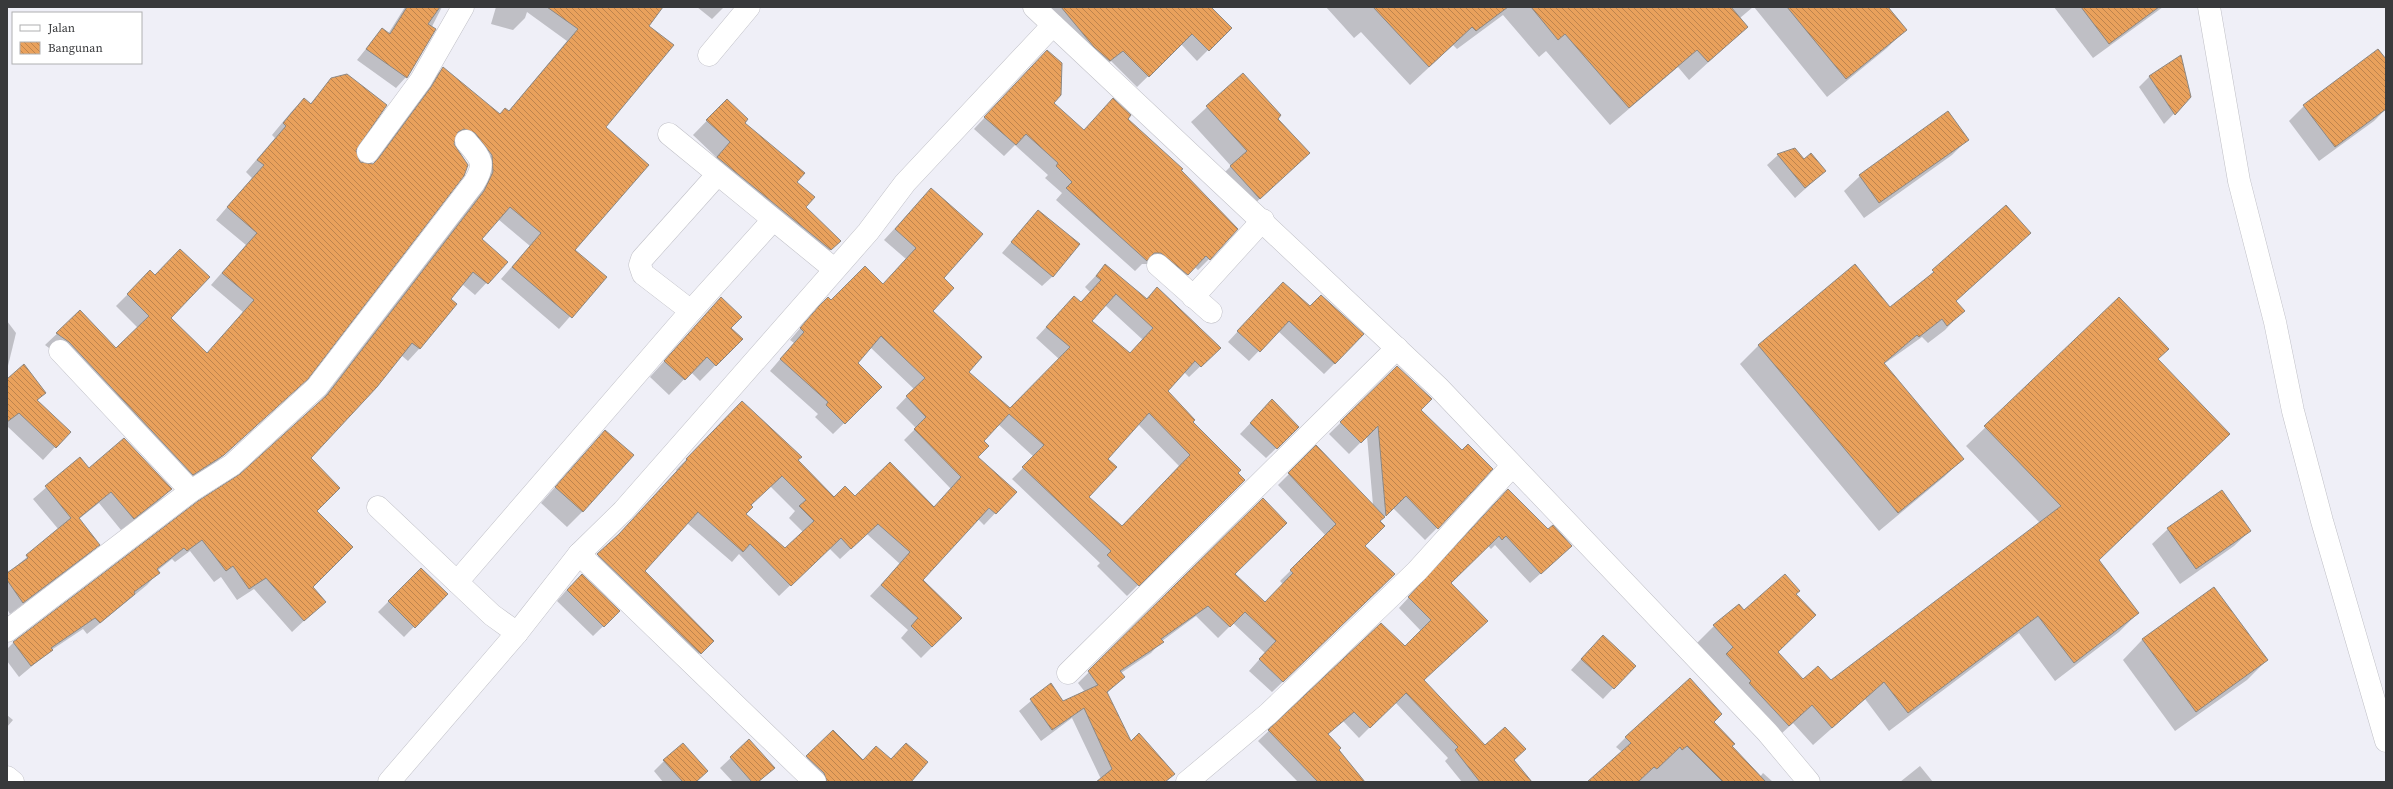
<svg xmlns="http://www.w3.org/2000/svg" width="2393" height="789" font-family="'Source Serif 4',serif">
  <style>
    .shadow { fill: #0003; fill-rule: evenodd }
    .building { fill: url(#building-back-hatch); stroke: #8d8883; fill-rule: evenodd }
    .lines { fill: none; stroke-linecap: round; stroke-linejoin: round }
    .minor-casing { stroke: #c0c0c7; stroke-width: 23 }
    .major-casing { stroke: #c0c0c7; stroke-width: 23 }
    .minor { stroke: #fff; stroke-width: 22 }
    .major { stroke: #fff; stroke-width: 22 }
  </style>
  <defs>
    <pattern id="building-back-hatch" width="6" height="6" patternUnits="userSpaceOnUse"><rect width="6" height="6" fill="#e9a15c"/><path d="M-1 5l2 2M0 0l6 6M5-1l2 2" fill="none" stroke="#be844d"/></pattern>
  </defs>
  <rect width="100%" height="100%" fill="#efeff7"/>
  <g class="shadow">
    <path d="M405 7H442L406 77 396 88 357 60 382 29 388 34Z"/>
    <path d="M496 7H662L647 27 605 128 573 250 605 277 559 329 501 279 530 246 498 219 481 239 506 262 475 295 462 284 449 299 456 304 419 349 408 361 401 355 309 458 316 511 311 587 324 602 292 632 254 589 237 600 221 577 214 582 190 551 175 562 172 559 157 571 158 573 147 585 87 634 83 629 50 651 19 677 7 661V649L14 642 241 475 317 406 472 204 481 184 463 144 454 141 295 390 211 467 181 486 57 354 45 345 80 312 116 349 138 328 116 306 150 272 170 318 207 354 243 312 211 285 246 245 216 220 252 178 246 172 275 138 272 135 292 111 304 99 310 104 332 79 356 158 366 165H372L419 100 431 80 443 68 499 115 508 112 567 41 527 12 525 18 513 30 491 24Z"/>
    <path d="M697 7H724L712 19Z"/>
    <path d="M1034 7H1209L1230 28 1197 61 1181 44 1137 87 1111 61 1099 72Z"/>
    <path d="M1326 7H1753L1740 18 1747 27 1689 80 1678 67 1610 125 1546 51 1539 57 1503 15 1457 49 1453 45 1410 85 1361 32 1354 38Z"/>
    <path d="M1754 7H1887L1905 30 1887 48 1827 97Z"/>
    <path d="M2054 7H2163L2093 58Z"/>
    <path d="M2181 57 2190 97 2164 124 2139 87 2149 77Z"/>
    <path d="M2386 61V109L2374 121 2319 161 2289 121 2304 106Z"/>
    <path d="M1036 62 1053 103 1084 131 1126 119 1180 170 1209 259 1198 270 1195 267 1177 286 1149 264H1142L1135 271 1056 200 1062 193 1045 178 1048 175 1015 145 1004 156 974 129Z"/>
    <path d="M1243 74 1276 119 1308 153 1245 213 1215 182 1231 166 1191 122Z"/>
    <path d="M727 100 743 123 795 182 805 207 839 241 816 264 704 171 716 157 693 135Z"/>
    <path d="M1967 140 1952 155 1864 218 1844 191 1860 176Z"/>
    <path d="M1795 149 1804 160 1825 171 1795 198 1767 165 1778 155Z"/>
    <path d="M920 201 942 278 931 311 967 372 1010 409 1059 359 1036 338 1074 297 1080 303 1090 292 1085 287 1105 266 1146 299 1157 288 1208 359 1189 377 1184 372 1166 391 1244 480 1127 596 1097 566 1100 563 1012 479 1034 457 998 424 983 441 977 458 1015 492 984 525 978 519 921 580 961 618 921 658 901 638 908 630 870 596 900 564 867 534 840 559 829 548 779 596 739 554 732 562 687 523 644 571 712 641 689 664 587 566 614 540 677 471 676 470 743 402 834 498H855L934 508 951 489 904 440 916 428 896 408 914 389 870 347 856 363 881 387 833 434 815 417 818 414 770 371 794 343 790 340 808 319 831 302 883 285 906 259 884 240ZM1105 305 1143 340 1130 354 1091 321ZM1138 424 1179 466 1121 527 1087 497 1107 459ZM770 486 795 511 789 518 803 532 785 550 745 514 750 505Z"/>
    <path d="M2006 206 2030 233 1955 302 1963 311 1945 330 1928 343 1922 337 1884 364 1963 459 1944 477 1879 531 1740 364 1758 346 1855 266 1890 308 1918 286Z"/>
    <path d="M1038 211 1053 276 1042 286 1002 253Z"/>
    <path d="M1273 293 1335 363 1324 374 1278 331 1249 361 1228 342Z"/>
    <path d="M721 298 730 328 741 339 700 381 691 372 669 395 650 377Z"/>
    <path d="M2119 299 2157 359 2098 560 2138 613 2119 632 2055 681 2019 633 1889 731 1865 699 1813 745 1793 723 1770 744 1696 644 1714 626 1744 611 1795 595 1777 653 1803 680 1831 682 2040 523 1966 446Z"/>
    <path d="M7 321 16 333 7 370Z"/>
    <path d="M1397 367 1419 410 1462 451 1491 469 1437 528 1425 540 1393 508 1379 522 1364 546 1383 586 1272 692 1249 671 1265 653 1233 623 1218 638 1196 616 1162 641 1151 653 1121 673 1124 677 1107 693 1130 742 1173 774 1165 782H1097L1101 779 1072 718 1041 741 1019 711 1050 685 1063 702 1085 692 1078 683 1263 500 1233 574 1265 603 1283 584 1280 581 1326 536 1278 485 1316 447 1373 505 1367 436 1349 454 1329 434Z"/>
    <path d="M7 381 45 393 37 401 55 447 43 460 7 426Z"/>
    <path d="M1262 411 1298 427 1266 458 1240 434Z"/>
    <path d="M605 431 583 511 567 527 541 503Z"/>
    <path d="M80 458 89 469 171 489 159 501 121 530 99 503 79 519 98 545 86 557 10 614 7 609V574L59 530 33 499Z"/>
    <path d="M2222 491 2250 531 2234 546 2180 584 2152 544 2168 529Z"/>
    <path d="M1498 500 1560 556 1530 583 1495 545 1491 549 1488 546 1450 583 1423 681 1485 746 1513 760 1531 782H1462L1445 761 1448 758 1395 702 1359 738 1343 721 1327 735 1364 782H1298L1258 741 1381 625 1405 647 1421 631 1399 608Z"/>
    <path d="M421 569 446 594 404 637 378 612Z"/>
    <path d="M571 585 619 611 593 636 557 601Z"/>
    <path d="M2214 588 2267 660 2247 680 2175 731 2123 660 2142 640Z"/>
    <path d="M1592 647 1634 666 1603 699 1571 670Z"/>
    <path d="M7 715 13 720 7 727Z"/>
    <path d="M1713 722 1730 746 1760 777 1763 773 1773 782H1588L1622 752 1616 747 1626 737Z"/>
    <path d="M749 741 763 778 758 782H733L720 768Z"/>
    <path d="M906 744 910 782H812L797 767 807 757 863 761 890 760Z"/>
    <path d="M664 761 696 782H663L654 771Z"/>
    <path d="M1920 766 1933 782H1900Z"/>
  </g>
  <g class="building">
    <path d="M407 7H440L428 24 436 29 407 78 366 49 382 28 390 34Z"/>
    <path d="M547 7H663L649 26 674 45 606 127 649 165 575 250 607 277 572 318 512 267 541 233 510 207 482 239 508 262 488 284 473 272 451 299 457 304 420 349 412 343 377 387 311 458 340 488 317 511 353 547 313 587 326 602 304 621 266 578 249 589 233 566 226 571 202 540 187 551 184 548 157 569 160 573 134 592 135 594 100 623 95 618 51 648 53 650 31 666 13 642 198 501 240 474 327 395 484 191 493 172 492 155 475 133 464 129 458 132 454 144 468 165 464 176 308 379 224 455 193 475 69 342 56 333 80 310 116 348 149 316 127 294 150 270 155 275 180 249 210 277 171 318 207 353 254 300 222 273 257 233 227 207 264 165 257 160 286 126 283 123 304 98 311 104 331 78 347 74 387 105 356 150 360 162 373 164 378 159 431 87 443 67 500 114 505 108 509 111 578 29Z"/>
    <path d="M1061 7H1211L1232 28 1209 51 1192 34 1149 77 1123 51 1110 61 1094 47Z"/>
    <path d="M1373 7H1508L1476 31 1472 27 1429 67Z"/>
    <path d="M1531 7H1731L1748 27 1708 62 1697 50 1629 108 1565 34 1558 40Z"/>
    <path d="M1787 7H1888L1907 30 1846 79Z"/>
    <path d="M2081 7H2159L2109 44Z"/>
    <path d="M2378 49 2386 59V109L2335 147 2303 105Z"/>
    <path d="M1047 50 1062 63 1061 95 1054 103 1084 130 1113 98 1131 115 1128 119 1183 169 1181 170 1238 229 1210 260 1206 256 1188 275 1161 253H1154L1147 261 1066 188 1072 182 1056 166 1058 163 1026 134 1016 145 984 117Z"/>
    <path d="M2181 55 2191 97 2175 115 2149 76Z"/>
    <path d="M1243 73 1281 115 1278 119 1310 153 1260 199 1230 166 1247 151 1206 106Z"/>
    <path d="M727 99 748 119 745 123 805 173 797 182 815 197 806 207 841 241 831 250 717 157 730 142 706 120Z"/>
    <path d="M1948 111 1969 140 1879 203 1859 175Z"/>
    <path d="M1795 148 1804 159 1811 153 1826 171 1805 188 1777 154Z"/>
    <path d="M931 188 983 234 944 278 954 288 933 311 982 357 969 372 1010 408 1070 347 1046 327 1074 296 1081 302 1101 280 1096 276 1105 264 1147 299 1157 287 1221 348 1201 367 1195 361 1168 391 1195 420 1193 422 1241 470 1238 473 1245 480 1139 586 1107 555 1111 551 1022 467 1044 445 1009 414 984 441 989 446 978 457 1017 492 996 514 989 508 923 580 962 618 932 647 911 626 918 618 881 585 910 552 878 524 851 549 841 538 791 586 750 544 743 552 698 512 645 571 714 641 701 654 597 554 619 534 687 460 686 459 742 401 802 457 798 460 834 497 845 486 855 496 890 462 934 507 961 477 914 429 926 417 906 396 925 378 881 336 858 363 882 387 845 424 826 405 828 402 780 359 804 332 800 328 819 306 828 297 831 300 865 266 883 284 916 248 895 229ZM1116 294 1153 328 1130 353 1092 321ZM1149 413 1190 455 1122 526 1089 497 1117 467 1108 459ZM782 476 806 500 799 506 814 521 785 548 746 514 753 507 751 505Z"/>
    <path d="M2006 205 2031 233 1956 301 1965 311 1947 326 1942 319 1919 337 1917 335 1884 363 1964 459 1898 513 1758 345 1855 264 1890 307 1934 272 1932 270Z"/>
    <path d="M1038 210 1080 244 1053 277 1011 242Z"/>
    <path d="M1283 282 1310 306 1321 295 1364 334 1335 364 1289 321 1260 352 1237 331Z"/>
    <path d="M721 297 742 317 731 328 743 339 716 366 707 357 685 380 664 361Z"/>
    <path d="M2119 297 2169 349 2158 359 2230 434 2099 560 2139 613 2074 663 2038 616 1908 713 1884 682 1832 728 1812 705 1789 726 1749 683 1751 681 1726 654 1733 647 1713 625 1739 604 1744 610 1785 574 1800 591 1796 594 1816 615 1778 652 1803 679 1818 666 1831 680 2061 506 1984 426Z"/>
    <path d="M24 364 46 393 37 400 71 432 56 448 19 413 7 422V379Z"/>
    <path d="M1397 366 1432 399 1421 410 1462 450 1468 444 1493 469 1438 529 1406 496 1386 516 1378 426 1361 443 1340 422Z"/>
    <path d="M1272 399 1299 427 1277 449 1250 423Z"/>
    <path d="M605 430 634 455 583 512 555 487Z"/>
    <path d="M124 438 172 489 134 519 111 492 79 518 100 545 23 603 7 580V573L28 558 26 555 71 518 45 486 80 457 89 468Z"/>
    <path d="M1316 445 1385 517 1380 521 1385 526 1365 546 1395 574 1283 682 1259 659 1276 641 1245 612 1230 627 1208 606 1161 639 1164 642 1120 671 1125 677 1107 692 1131 741 1139 733 1175 774 1165 782H1096L1112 769 1084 708 1052 730 1030 699 1051 683 1063 701 1098 685 1088 671 1263 498 1287 523 1235 574 1265 602 1293 573 1290 570 1336 524 1288 473Z"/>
    <path d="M1508 489 1548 529 1553 525 1572 546 1541 574 1506 536 1502 540 1499 536 1451 583 1488 621 1424 680 1485 745 1505 727 1526 749 1514 760 1532 782H1480L1455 750 1458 747 1406 693 1370 728 1354 712 1328 734 1341 748 1339 750 1365 782H1318L1268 730 1381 623 1405 646 1431 620 1408 597Z"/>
    <path d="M2222 490 2251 531 2196 569 2167 528Z"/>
    <path d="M421 568 448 594 415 628 388 601Z"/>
    <path d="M582 574 620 611 604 627 567 590Z"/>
    <path d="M2214 587 2268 660 2196 712 2142 639Z"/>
    <path d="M1603 635 1636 666 1614 689 1581 659Z"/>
    <path d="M1690 678 1722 714 1714 722 1735 744 1732 746 1766 782H1723L1687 746 1682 750 1680 747 1657 769 1654 767 1638 782H1587L1631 743 1625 737Z"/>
    <path d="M833 730 863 760 876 746 891 759 906 743 928 762 911 782H827L824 773 806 756Z"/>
    <path d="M749 739 775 768 758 782H752L730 757Z"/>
    <path d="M683 743 708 771 696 782H683L663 760Z"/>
  </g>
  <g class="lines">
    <g class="minor-casing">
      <g id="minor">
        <path d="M1034 7 1439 388 1767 732 1809 782"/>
        <path d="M709 55 749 7"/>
        <path d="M669 134 834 269"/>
        <path d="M368 152 421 80 463 7"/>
        <path d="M1158 265 1211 312"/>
        <path d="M1193 297 1263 220"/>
        <path d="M691 311 643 274 640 265 642 259 717 175"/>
        <path d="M60 351 191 491"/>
        <path d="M378 507 457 582"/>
        <path d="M579 554 815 782"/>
        <path d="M7 631 191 491 232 465 317 387 474 183C487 162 480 158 466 141"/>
        <path d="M517 633 492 615 457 582 691 311 773 220"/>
        <path d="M1068 673 1397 348"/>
        <path d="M7 777 13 782"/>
        <path d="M389 782 517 633 579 554 623 511 868 232 905 183 1053 25"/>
        <path d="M1187 782 1268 714 1417 571 1512 466"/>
      </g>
    </g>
    <g class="major-casing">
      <path id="major" d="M2209 7 2239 181 2275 322 2293 411 2322 521 2386 741"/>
    </g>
    <use href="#minor" class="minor"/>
    <use href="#major" class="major"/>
  </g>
  <rect width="2393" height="789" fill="none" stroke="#38393b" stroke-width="16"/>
  <rect x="12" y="12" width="130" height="52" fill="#ffffff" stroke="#afb0b1"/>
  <rect x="20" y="25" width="20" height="6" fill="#ffffff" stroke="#afb0b1"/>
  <text x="48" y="32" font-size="12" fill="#38393b">Jalan</text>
  <rect x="20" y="42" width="20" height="12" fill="url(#building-back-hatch)" stroke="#afb0b1"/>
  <text x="48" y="52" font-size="12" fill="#38393b">Bangunan</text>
</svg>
